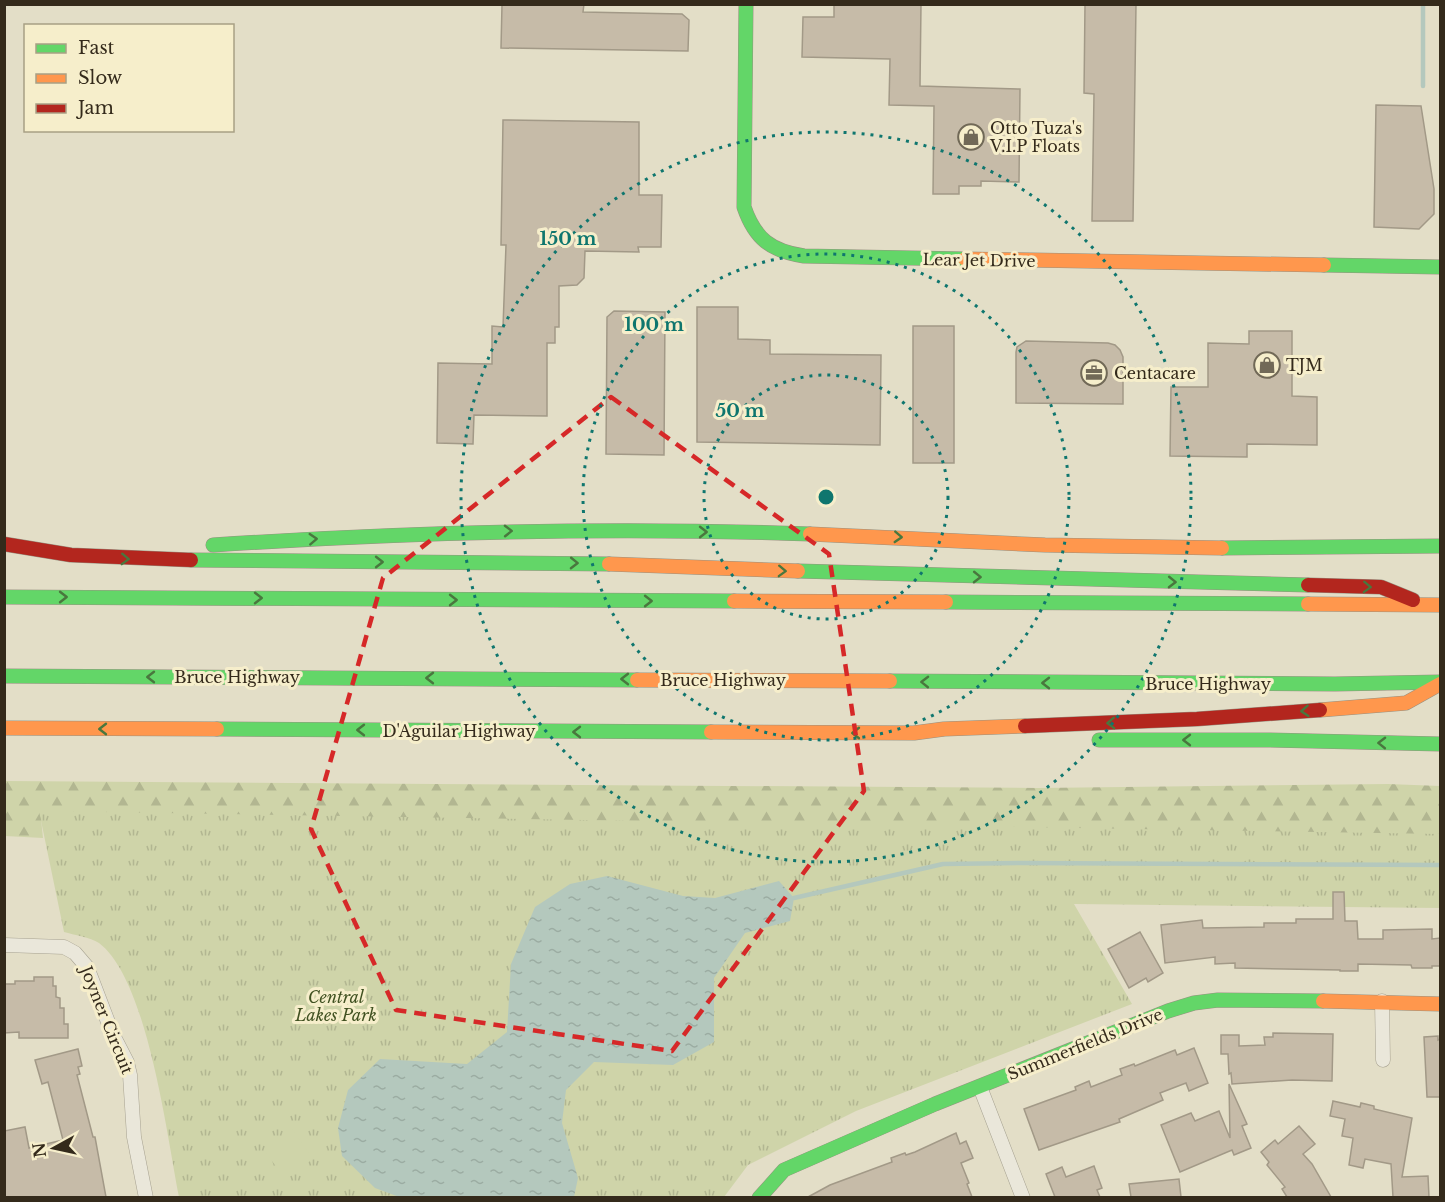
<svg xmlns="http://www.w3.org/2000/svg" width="1445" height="1202" font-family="'Libre Baskerville',serif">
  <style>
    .forest { fill: url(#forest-firs) }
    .park { fill: url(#park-tufts) }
    .pitch { fill: #cfd4a9 }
    .water { fill: url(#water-ripples) }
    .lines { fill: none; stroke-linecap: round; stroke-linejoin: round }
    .stream { stroke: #b4c8bd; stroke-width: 4.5 }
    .building { fill: #c6bba8; stroke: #a29987; stroke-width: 1.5 }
    .street-casing { stroke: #a7a291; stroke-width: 15 }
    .fast-casing { stroke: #979181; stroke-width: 15 }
    .slow-casing { stroke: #979181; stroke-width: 15 }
    .jam-casing { stroke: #979181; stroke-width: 15 }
    .street { stroke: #eae7da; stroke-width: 14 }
    .fast { stroke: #63d668; stroke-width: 14 }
    .slow { stroke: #ff974d; stroke-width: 14 }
    .jam { stroke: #b3261e; stroke-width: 14 }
    .oneway { stroke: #49773e }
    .marked { fill: none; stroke: #d62828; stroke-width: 4.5; stroke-dasharray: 12 8; stroke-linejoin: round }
    .ring { fill: none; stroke: #0f766e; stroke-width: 3; stroke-dasharray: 3 6 }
    .labels { text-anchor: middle; stroke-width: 6; stroke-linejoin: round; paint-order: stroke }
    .poi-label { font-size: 16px; fill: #342a1b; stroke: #f6eecb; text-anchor: start }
    .street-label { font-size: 16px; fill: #342a1b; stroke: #f6eecb }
    .park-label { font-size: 16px; font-style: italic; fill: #405121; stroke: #f6eecb }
    .centre { fill: #0f766e; stroke: #f6eecb; stroke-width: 3 }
    .ring-label { font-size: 18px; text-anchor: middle; font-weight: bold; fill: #0f766e; stroke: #f6eecb; stroke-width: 6; stroke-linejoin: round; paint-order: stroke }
  </style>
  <defs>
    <pattern id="forest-firs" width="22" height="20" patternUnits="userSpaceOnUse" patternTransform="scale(1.5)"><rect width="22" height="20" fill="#cfd4a9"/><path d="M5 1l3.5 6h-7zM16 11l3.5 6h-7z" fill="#b2b691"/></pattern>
    <pattern id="park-tufts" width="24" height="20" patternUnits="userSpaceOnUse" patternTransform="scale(1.5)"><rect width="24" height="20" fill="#cfd4a9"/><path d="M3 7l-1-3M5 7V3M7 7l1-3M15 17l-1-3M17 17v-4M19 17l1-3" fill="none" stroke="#b2b691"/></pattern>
    <pattern id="water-ripples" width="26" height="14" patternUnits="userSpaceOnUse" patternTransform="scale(1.5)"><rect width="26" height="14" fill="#b4c8bd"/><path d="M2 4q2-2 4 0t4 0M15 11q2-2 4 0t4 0" fill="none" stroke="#9baca2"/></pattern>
  </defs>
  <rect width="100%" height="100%" fill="#e3dec7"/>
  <path class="forest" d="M5 781 1039 788 1388 784 1440 786V846L142 818 41 819 43 838 5 836Z"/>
  <path class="park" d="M39 811 1440 834V908L1074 904 1132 1004 856 1111 748 1165 724 1197H179C167 1137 148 980 99 943 90 937 74 935 64 932Z"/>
  <path class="pitch" d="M292 1129 313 1159 285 1179 264 1150Z"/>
  <path class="water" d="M607 876 683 896 715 898 779 881 794 898 790 921 745 933 714 978V1042L673 1065 594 1062 566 1090 562 1123 578 1178 574 1197 402 1198 375 1188 342 1156 338 1128 348 1090 380 1059 467 1064 507 1032 511 964 535 907 570 884Z"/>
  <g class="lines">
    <g class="stream">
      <path d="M1423 86V4"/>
      <path d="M794 898 943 864 1022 863 1440 865"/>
    </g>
  </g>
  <g class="building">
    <path d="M550 4H584L583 12 682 14 689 20 688 51 501 48 502 5Z"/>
    <path d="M834 4H921L920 86 1020 89 1019 182 981 181V186H959V194H933L934 106 889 105 890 59 802 57 803 17H834Z"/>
    <path d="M1085 4H1136L1133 221H1092L1094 94 1084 93Z"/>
    <path d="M1376 105 1421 106 1434 189V214L1419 229 1374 227Z"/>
    <path d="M503 120 639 122V195H662L661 247H638L639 252 585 251 584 278 577 285 559 286V327H555V343H547V416L474 415 473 444 437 443 438 363 492 364V326L503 327 506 245H501Z"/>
    <path d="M697 307H738V339L770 340V354L881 355 880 445 697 442Z"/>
    <path d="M614 311 665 312 664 455 606 454 607 317Z"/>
    <rect x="913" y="326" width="41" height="137"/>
    <path d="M1249 331H1292V396L1317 397V445L1247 444V457L1170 456 1171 387H1208V343L1249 344Z"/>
    <path d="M1026 341 1108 343 1115 345 1120 350 1123 357V404L1016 403V352L1017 347Z"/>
    <path d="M1333 892H1344L1345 921H1357L1358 939H1383V930L1432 929V939L1440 938V966H1432V968H1412L1411 965 1358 964V971H1340V970L1235 968V963L1215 964V957L1165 963 1161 925 1202 920 1203 928 1264 927V923H1296V919H1333Z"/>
    <path d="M1140 932 1163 973 1148 982 1146 978 1129 988 1108 949Z"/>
    <path d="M34 977H53V986H56V997L60 998V1008H64V1024H68V1038H19V1032L4 1033V984H15V981H34Z"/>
    <path d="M1273 1033 1333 1034 1332 1081 1292 1080 1232 1084 1231 1073 1229 1074 1228 1054H1221V1035H1239V1046L1265 1045 1264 1037H1273Z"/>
    <path d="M1438 1036V1040L1440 1039V1097H1427L1424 1037Z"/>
    <path d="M1194 1048 1208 1083 1189 1091 1186 1083 1160 1093 1163 1100 1119 1119 1120 1122 1039 1150 1024 1109 1076 1090 1075 1087 1089 1081 1091 1087 1122 1075 1120 1069 1134 1064 1135 1066 1175 1050 1177 1055Z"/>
    <path d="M78 1049 82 1066 78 1067 80 1074 77 1075 93 1137H95L106 1197H4V1131L25 1127 29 1148 63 1140 48 1082 42 1084 35 1060Z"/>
    <path d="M1229 1084 1247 1124 1242 1126 1251 1148 1234 1155 1232 1150 1180 1172 1161 1125 1191 1113 1195 1121 1219 1111 1230 1138Z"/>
    <path d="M1333 1101 1360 1107 1361 1103 1374 1106V1109L1412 1118 1402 1177 1428 1176 1429 1197H1399V1196V1197H1393L1391 1164 1365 1159 1363 1168 1349 1165 1353 1138 1342 1136 1345 1119 1330 1116Z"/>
    <path d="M1299 1126 1315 1144 1303 1154 1312 1164 1331 1197H1287L1282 1189 1285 1187 1267 1165 1269 1162 1261 1152 1275 1140 1278 1144Z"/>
    <path d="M956 1133 960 1144 966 1141 973 1158 961 1163 969 1183 967 1184 972 1197H808L830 1185 892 1162 891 1158 905 1153 906 1155 915 1152Z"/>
    <path d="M1094 1166 1102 1188 1097 1190 1100 1197H1055L1046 1174 1062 1167 1066 1177Z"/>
    <path d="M1179 1179 1181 1197H1131L1129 1184Z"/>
  </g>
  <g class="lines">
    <g class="street-casing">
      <g id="street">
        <path d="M4 945 64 947 75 953 87 967 113 1035 127 1062 130 1075 134 1137 146 1198"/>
        <path d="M1382 1001 1383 1060"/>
        <path d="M980 1087 1023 1198"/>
      </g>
    </g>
    <g class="fast-casing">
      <g id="fast">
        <path d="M746 4 744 207C755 239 771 251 804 256L965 259"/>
        <path d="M1324 265 1440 267"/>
        <path d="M213 545C412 532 611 527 810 534"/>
        <path d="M1222 548 1440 546"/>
        <path d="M191 560 609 564"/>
        <path d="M798 571 1308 585"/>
        <path d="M4 597 734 601"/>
        <path d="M946 602 1308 604"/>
        <path d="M4 676 637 680"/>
        <path d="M890 681 1335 684 1440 682"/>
        <path d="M217 729 711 732"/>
        <path d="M1099 740H1268L1440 744"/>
        <path d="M759 1198 784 1170 935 1104 1168 1011 1194 1003 1218 1000 1323 1001"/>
      </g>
    </g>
    <g class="slow-casing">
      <g id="slow">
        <path d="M965 259 1324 265"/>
        <path d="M810 534 1045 545 1222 548"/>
        <path d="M609 564 798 571"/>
        <path d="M734 601 946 602"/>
        <path d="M1308 604 1440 605"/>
        <path d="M637 680 890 681"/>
        <path d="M1320 710 1406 703 1440 684"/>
        <path d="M4 728 217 729"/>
        <path d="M711 732 914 733 944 729 1025 726"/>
        <path d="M1323 1001 1440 1004"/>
      </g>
    </g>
    <g class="jam-casing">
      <g id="jam">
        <path d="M4 544 71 555 191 560"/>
        <path d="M1308 585 1381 587 1413 600"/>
        <path d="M1025 726 1197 719 1320 710"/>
      </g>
    </g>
    <use href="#street" class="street"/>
    <use href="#fast" class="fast"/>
    <use href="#slow" class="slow"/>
    <use href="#jam" class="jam"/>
  </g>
  <defs><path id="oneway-chevron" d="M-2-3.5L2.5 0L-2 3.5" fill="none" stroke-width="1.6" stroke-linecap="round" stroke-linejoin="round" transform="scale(1.5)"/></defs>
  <g class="oneway">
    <use href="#oneway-chevron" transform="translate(508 531) rotate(-1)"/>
    <use href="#oneway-chevron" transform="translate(703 532)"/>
    <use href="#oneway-chevron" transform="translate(898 537) rotate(3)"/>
    <use href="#oneway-chevron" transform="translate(313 539) rotate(-3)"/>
    <use href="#oneway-chevron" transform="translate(125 559) rotate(2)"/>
    <use href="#oneway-chevron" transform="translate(379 562)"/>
    <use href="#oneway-chevron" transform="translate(574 563) rotate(1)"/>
    <use href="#oneway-chevron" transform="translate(782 571) rotate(2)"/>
    <use href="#oneway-chevron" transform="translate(977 577) rotate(1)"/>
    <use href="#oneway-chevron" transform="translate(1172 582) rotate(1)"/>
    <use href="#oneway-chevron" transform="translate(1367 587) rotate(2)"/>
    <use href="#oneway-chevron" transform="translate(63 597)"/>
    <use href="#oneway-chevron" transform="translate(258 598)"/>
    <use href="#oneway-chevron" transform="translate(453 600)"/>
    <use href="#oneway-chevron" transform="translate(648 601)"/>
    <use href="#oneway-chevron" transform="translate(151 677) rotate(-180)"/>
    <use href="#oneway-chevron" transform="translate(430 678) rotate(-180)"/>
    <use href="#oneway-chevron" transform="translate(625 679) rotate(-180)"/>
    <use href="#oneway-chevron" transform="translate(925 682) rotate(-179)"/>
    <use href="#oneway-chevron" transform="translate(1046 683) rotate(-180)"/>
    <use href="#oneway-chevron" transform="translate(1305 711) rotate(176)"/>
    <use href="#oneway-chevron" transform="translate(1111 723) rotate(178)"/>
    <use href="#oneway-chevron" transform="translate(103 729) rotate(-180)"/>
    <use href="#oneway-chevron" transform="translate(361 730) rotate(-180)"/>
    <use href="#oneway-chevron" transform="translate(577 732) rotate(-180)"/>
    <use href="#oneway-chevron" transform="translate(856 733) rotate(-180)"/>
    <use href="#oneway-chevron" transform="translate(1187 740) rotate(-180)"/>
    <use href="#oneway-chevron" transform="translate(1382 743) rotate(-179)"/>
  </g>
  <path class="marked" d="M611 397 829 554 864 791 672 1051 396 1010 311 829 383 578Z"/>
  <g class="ring">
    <circle cx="826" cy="497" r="122"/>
    <circle cx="826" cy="497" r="243"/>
    <circle cx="826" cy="497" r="365"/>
  </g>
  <defs>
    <g id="shop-ring" transform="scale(1.35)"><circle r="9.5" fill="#f6eecb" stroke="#716957" stroke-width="1.5"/><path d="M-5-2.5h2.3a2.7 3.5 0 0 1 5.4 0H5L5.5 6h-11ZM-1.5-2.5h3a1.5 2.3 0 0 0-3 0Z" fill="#716957"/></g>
    <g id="office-ring" transform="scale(1.35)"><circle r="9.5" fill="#f6eecb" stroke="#716957" stroke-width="1.5"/><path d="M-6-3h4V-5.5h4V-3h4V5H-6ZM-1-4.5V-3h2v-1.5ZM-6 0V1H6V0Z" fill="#716957"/></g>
  </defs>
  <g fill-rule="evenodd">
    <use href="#shop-ring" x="971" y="137"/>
    <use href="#shop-ring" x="1267" y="365"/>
    <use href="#office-ring" x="1094" y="373"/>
  </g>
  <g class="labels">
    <g class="poi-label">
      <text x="990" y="134">Otto Tuza's<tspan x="990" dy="18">V.I.P Floats</tspan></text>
      <text x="1286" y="371">TJM</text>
      <text x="1114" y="379">Centacare</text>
    </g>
    <g class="street-label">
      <text transform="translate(979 260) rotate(1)" y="6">Lear Jet Drive</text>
      <text x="237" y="683">Bruce Highway</text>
      <text x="723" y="686">Bruce Highway</text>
      <text x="1208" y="690">Bruce Highway</text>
      <text x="459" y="737">D'Aguilar Highway</text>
      <text transform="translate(107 1020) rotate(68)" y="6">Joyner Circuit</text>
      <text transform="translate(1085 1044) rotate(-22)" y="6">Summerfields Drive</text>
    </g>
    <g class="park-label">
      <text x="336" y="1003">Central<tspan x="336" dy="18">Lakes Park</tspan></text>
    </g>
  </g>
  <circle cx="826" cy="497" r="9" class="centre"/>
  <g class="ring-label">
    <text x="568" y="245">150 m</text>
    <text x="654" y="331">100 m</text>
    <text x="740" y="417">50 m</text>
  </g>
  <rect width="1445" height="1202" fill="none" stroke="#342a1b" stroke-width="12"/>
  <rect x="24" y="24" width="210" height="108" fill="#f6eecb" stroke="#a8a085" stroke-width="1.5"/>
  <rect x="36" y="44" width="30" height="9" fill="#63d668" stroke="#a8a085" stroke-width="1.5"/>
  <text x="78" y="54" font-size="18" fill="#342a1b">Fast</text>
  <rect x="36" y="74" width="30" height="9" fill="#ff974d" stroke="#a8a085" stroke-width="1.5"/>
  <text x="78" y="84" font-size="18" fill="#342a1b">Slow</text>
  <rect x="36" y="104" width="30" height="9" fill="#b3261e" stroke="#a8a085" stroke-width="1.5"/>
  <text x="78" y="114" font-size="18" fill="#342a1b">Jam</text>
  <g transform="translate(54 1148) rotate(262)" stroke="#f6eecb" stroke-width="4.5" paint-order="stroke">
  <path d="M0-4.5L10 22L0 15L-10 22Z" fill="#342a1b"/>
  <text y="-9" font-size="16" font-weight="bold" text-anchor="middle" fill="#342a1b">N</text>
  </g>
</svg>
